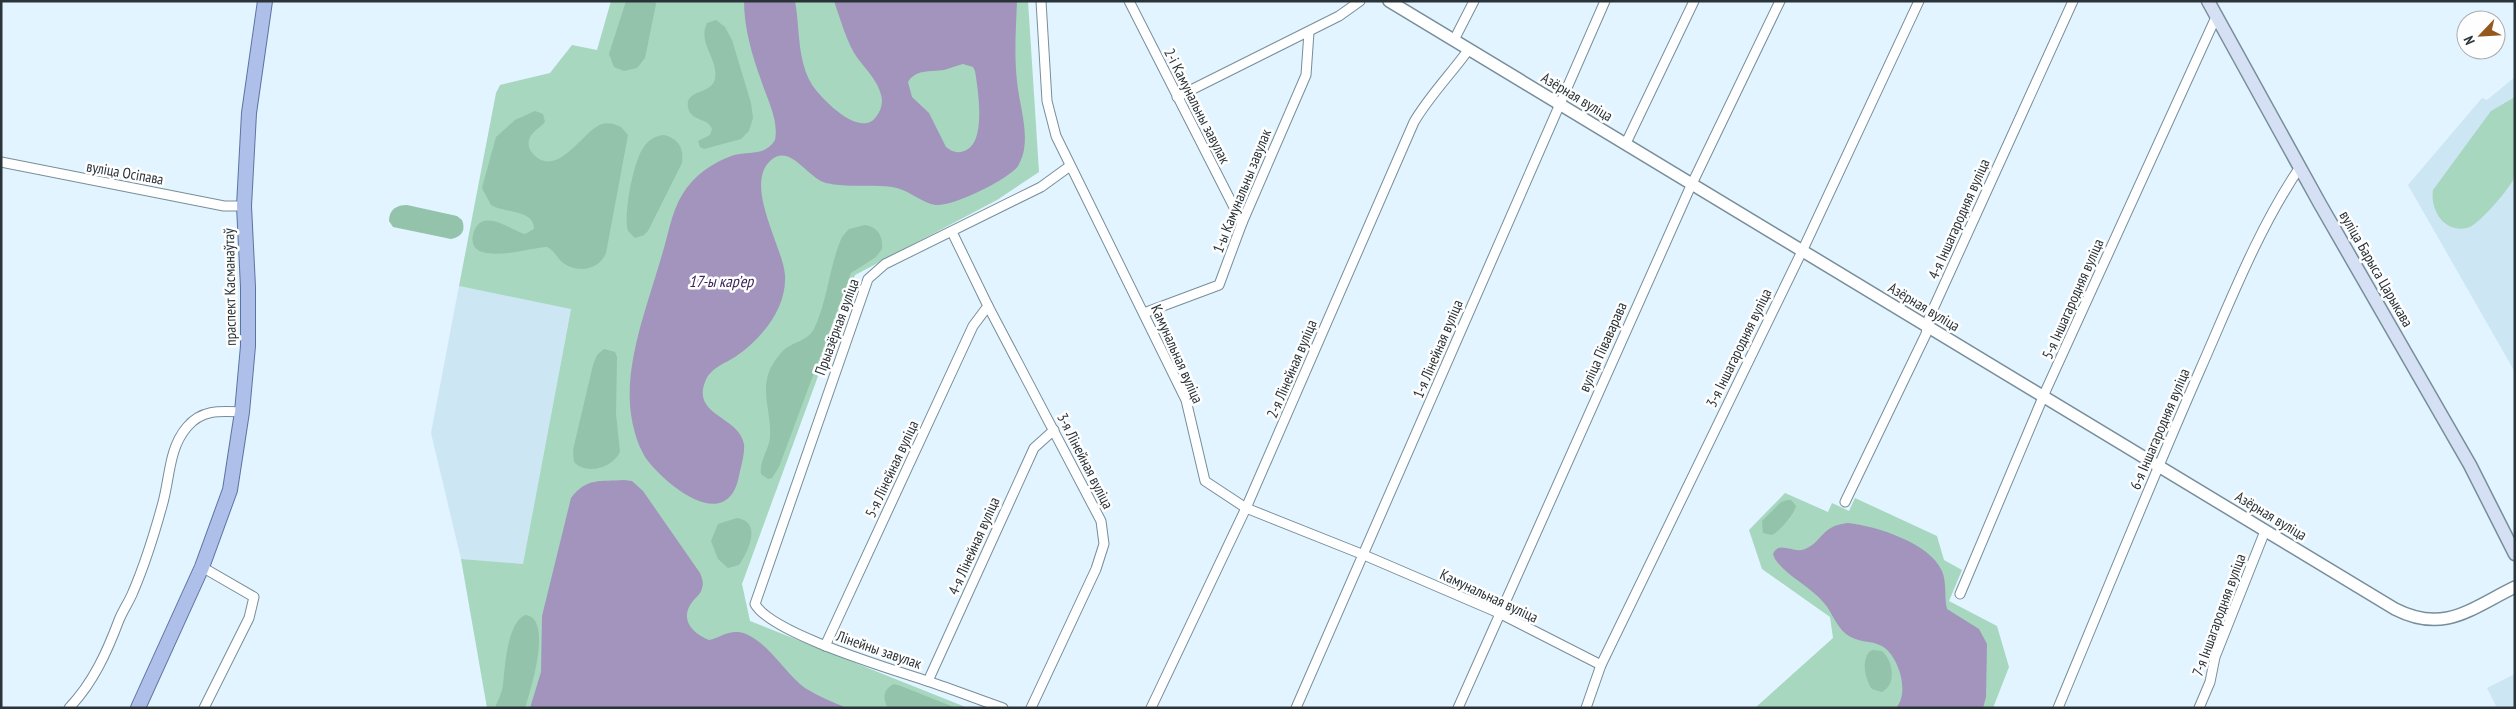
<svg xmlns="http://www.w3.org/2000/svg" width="2516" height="709" font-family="'PT Sans Narrow',sans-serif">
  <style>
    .built { fill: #cce6f3 }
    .green { fill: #a7d7be }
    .forest { fill: #93c3aa }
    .water { fill: #a294bd; fill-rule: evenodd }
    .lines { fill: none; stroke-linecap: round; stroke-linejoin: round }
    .minor-casing { stroke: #778e9a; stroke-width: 11 }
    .tertiary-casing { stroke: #778e9a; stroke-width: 14 }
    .secondary-casing { stroke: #778e9a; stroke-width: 15 }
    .primary-casing { stroke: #5d73a2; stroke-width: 16 }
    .minor { stroke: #fff; stroke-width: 9 }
    .tertiary { stroke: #fff; stroke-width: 11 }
    .secondary { stroke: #d6e0f4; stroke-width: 12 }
    .primary { stroke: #aec0e9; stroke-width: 14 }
    .labels { text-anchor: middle; stroke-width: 5; stroke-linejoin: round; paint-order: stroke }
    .street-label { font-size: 15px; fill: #2a3338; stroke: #fefefe }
    .water-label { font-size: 16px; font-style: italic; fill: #3a255a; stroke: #fefefe }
  </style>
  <rect width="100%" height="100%" fill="#e1f4ff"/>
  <g class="built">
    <path d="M2515 77V372L2408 185 2482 98 2487 100Z"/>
    <path d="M459 286 571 308 523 565 461 559 431 433Z"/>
    <path d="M2515 674V708H2497L2487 688Z"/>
  </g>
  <g class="green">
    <path d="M611 1H1028L1039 172 997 200 855 275 742 584 750 621 968 708H487L461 559 523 564 571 309 459 286 496 93 500 85 550 73 572 45 597 50Z"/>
    <path d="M2515 97C2515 110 2516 170 2514 178 2511 187 2477 227 2467 228 2444 233 2430 210 2433 190L2491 111Z"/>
    <path d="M1785 493 1828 512 1832 503 1849 511 1855 498 1937 536 1944 560 1962 570 1949 601 1997 626 2009 667 1993 708H1755L1833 638 1830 617 1762 569 1749 530Z"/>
  </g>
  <g class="forest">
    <path d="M626 1H655L656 4 645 58 637 68 624 71 614 67 609 54Z"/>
    <path d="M716 20 725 27 732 40 751 103 753 118 749 131 741 139 704 149 700 147 698 141 710 135 712 129C708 117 690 122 688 107 685 89 711 95 715 79 719 59 697 43 707 23Z"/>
    <path d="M535 111 543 114 545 122C540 128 531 132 529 140 528 145 529 150 533 154 558 180 583 130 602 124 608 122 615 124 621 127L628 135 606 253C599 271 575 274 561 261 556 256 554 250 547 247 535 246 466 269 473 235 480 204 513 232 525 234L534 229C535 209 503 213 491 205L482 188 496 137 515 120Z"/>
    <path d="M664 135C679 139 684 148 682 163L648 231 644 235 635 238 628 231C623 216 633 164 642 150 647 141 654 136 664 135Z"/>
    <path d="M407 205 457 216 462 220C466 230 462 237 451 239L393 227 389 221C389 209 397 205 407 205Z"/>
    <path d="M865 225C878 227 883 236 882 249L876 257 851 273 779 467 772 478 768 479 761 474C759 461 769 450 770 437 772 406 754 383 781 353 791 341 806 343 814 329 828 300 829 266 842 237L849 229Z"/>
    <path d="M604 349 615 352 617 357 616 414 620 452C613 467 587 476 574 462L573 450 593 365 597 355Z"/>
    <path d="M1788 500H1791L1796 506C1795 513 1779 532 1772 535L1763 533 1762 521 1781 502Z"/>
    <path d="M737 518C762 522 749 550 739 565L728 568 718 559 711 541 718 524Z"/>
    <path d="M525 615C554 617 530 692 525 708H495C498 700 502 693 503 685 505 667 507 623 525 615Z"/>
    <path d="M1872 650 1882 651C1893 661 1897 684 1882 692L1872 689C1865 680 1860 657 1872 650Z"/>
    <path d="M894 684 901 686 956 708H888C882 698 883 689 894 684Z"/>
  </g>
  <g class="water">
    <path d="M744 1H795C800 28 797 58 811 83 820 98 860 139 876 117 880 112 882 106 882 100 880 80 862 67 853 51 845 36 840 18 834 1H1017C1016 28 1014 55 1017 81 1019 104 1029 131 1023 154 1022 158 1020 162 1018 166 1008 180 952 207 935 205 920 202 908 189 892 187 871 184 847 188 826 183 807 178 790 142 770 161 744 186 783 247 785 275 787 309 761 339 735 357 724 364 710 368 705 382 692 416 739 416 744 444 745 454 741 466 739 476 727 536 664 484 645 457 641 450 637 441 635 433 618 377 646 311 661 258 668 237 671 213 682 195 693 176 713 162 734 155 750 151 765 156 775 140 779 120 767 99 761 80 752 55 744 28 744 1ZM963 64 973 67 975 71C978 90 987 144 964 151 957 154 951 151 946 147L929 113 912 97 908 82C916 69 930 72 944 70 950 68 956 66 963 64Z"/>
    <path d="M624 480 632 481 643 491 700 573C702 578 704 583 702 588 701 594 696 597 693 601 679 618 691 633 709 640 719 638 727 631 738 632 764 635 784 673 805 688 818 696 832 702 847 708H530L541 672 542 616 571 498C587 477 600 482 624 480Z"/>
    <path d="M1848 523C1876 526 1930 543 1942 571 1947 583 1944 597 1947 609L1979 629 1987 644 1986 697 1983 708H1896C1910 693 1899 656 1882 646 1871 640 1857 643 1846 634 1836 626 1832 612 1824 603 1810 586 1786 576 1775 559L1773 554C1779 540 1793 554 1805 549 1824 541 1820 526 1848 523Z"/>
  </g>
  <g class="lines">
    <g class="minor-casing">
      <g id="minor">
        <path d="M1041 1 1047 101 1056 136 1186 400 1205 481 1246 508 1364 555 1499 613 1601 665"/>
        <path d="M1129 1 1242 223"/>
        <path d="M1454 40 1474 1"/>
        <path d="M1177 97 1339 16 1360 1"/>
        <path d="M1626 143 1694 1"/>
        <path d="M1 162 224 206H244"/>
        <path d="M952 232 988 306 1101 521 1104 544 1096 569 1031 708"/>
        <path d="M1144 313 1219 285 1242 223 1306 75 1309 32"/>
        <path d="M1845 502 1926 334 1929 318 2073 1"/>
        <path d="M202 567 254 597 249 618 204 708"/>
        <path d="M1960 594 2046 390 2216 17"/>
        <path d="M825 646 973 326 988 306"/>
        <path d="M928 681 1034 448 1054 430"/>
        <path d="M69 708C93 683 107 652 119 620 123 610 129 602 133 592 145 564 154 535 162 506 170 480 168 449 187 427 202 409 221 411 242 412"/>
        <path d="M1003 708C977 699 952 689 927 681 892 669 772 634 755 604L868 279 885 264 1041 187 1070 166"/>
        <path d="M1151 708 1246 508 1414 122C1430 95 1451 74 1469 49"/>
        <path d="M1296 708 1605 1"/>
        <path d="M1458 708 1689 190 1780 1"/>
        <path d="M1586 708 1601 665 1805 245 1919 1"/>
        <path d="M2058 708C2105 595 2151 482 2200 370 2230 302 2258 229 2300 167"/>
        <path d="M2199 708 2210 682 2215 657 2265 531"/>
      </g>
    </g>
    <g class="tertiary-casing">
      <path id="tertiary" d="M1389 1 2395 609C2444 634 2470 609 2515 587"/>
    </g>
    <g class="secondary-casing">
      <path id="secondary" d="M2208 1 2320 204 2470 465 2515 554"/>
    </g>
    <g class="primary-casing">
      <path id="primary" d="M138 708 202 567 230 490 242 412 248 346V287L244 206 249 113 265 1"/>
    </g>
    <use href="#minor" class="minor"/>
    <use href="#tertiary" class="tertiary"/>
    <use href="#secondary" class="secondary"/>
    <use href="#primary" class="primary"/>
  </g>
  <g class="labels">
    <g class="street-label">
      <text transform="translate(1577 97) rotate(31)" y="5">Азёрная вуліца</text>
      <text transform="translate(1197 106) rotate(63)" y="5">2-і Камунальны завулак</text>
      <text transform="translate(125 173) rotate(10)" y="5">вуліца Осіпава</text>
      <text transform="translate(1242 191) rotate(-68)" y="5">1-ы Камунальны завулак</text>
      <text transform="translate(1959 219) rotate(-66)" y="5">4-я Іншагародняя вуліца</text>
      <text transform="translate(2376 269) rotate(60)" y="5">вуліца Барыса Царыкава</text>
      <text transform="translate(230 287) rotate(-91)" y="5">праспект Касманаўтаў</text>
      <text transform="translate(2073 299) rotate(-66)" y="5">5-я Іншагародняя вуліца</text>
      <text transform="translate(1924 307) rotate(31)" y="5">Азёрная вуліца</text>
      <text transform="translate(837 327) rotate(-70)" y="5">Прыазёрная вуліца</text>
      <text transform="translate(1603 347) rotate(-66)" y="5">вуліца Піваварава</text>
      <text transform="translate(1739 348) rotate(-64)" y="5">3-я Іншагародняя вуліца</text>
      <text transform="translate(1438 349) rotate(-67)" y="5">1-я Лінейная вуліца</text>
      <text transform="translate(1177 354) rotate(66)" y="5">Камунальная вуліца</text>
      <text transform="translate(1292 369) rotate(-67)" y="5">2-я Лінейная вуліца</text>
      <text transform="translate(2160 429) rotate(-67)" y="5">6-я Іншагародняя вуліца</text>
      <text transform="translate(1085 461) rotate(63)" y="5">3-я Лінейная вуліца</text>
      <text transform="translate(892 469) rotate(-65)" y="5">5-я Лінейная вуліца</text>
      <text transform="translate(2271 516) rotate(31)" y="5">Азёрная вуліца</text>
      <text transform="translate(974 546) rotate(-66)" y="5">4-я Лінейная вуліца</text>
      <text transform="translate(1489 596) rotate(25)" y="5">Камунальная вуліца</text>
      <text transform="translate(2219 615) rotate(-70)" y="5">7-я Іншагародняя вуліца</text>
      <text transform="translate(879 650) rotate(19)" y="5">Лінейны завулак</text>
    </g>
    <g class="water-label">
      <text x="721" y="287">17-ы кар’ер</text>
    </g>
  </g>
  <rect width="2516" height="709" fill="none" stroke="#2a3338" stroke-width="5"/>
  <g transform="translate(2481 35) rotate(245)"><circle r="24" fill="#fefefe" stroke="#a9adaf"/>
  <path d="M0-4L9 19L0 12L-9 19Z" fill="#96571f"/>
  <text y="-8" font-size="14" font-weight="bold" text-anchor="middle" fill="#2a3338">N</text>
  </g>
</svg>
